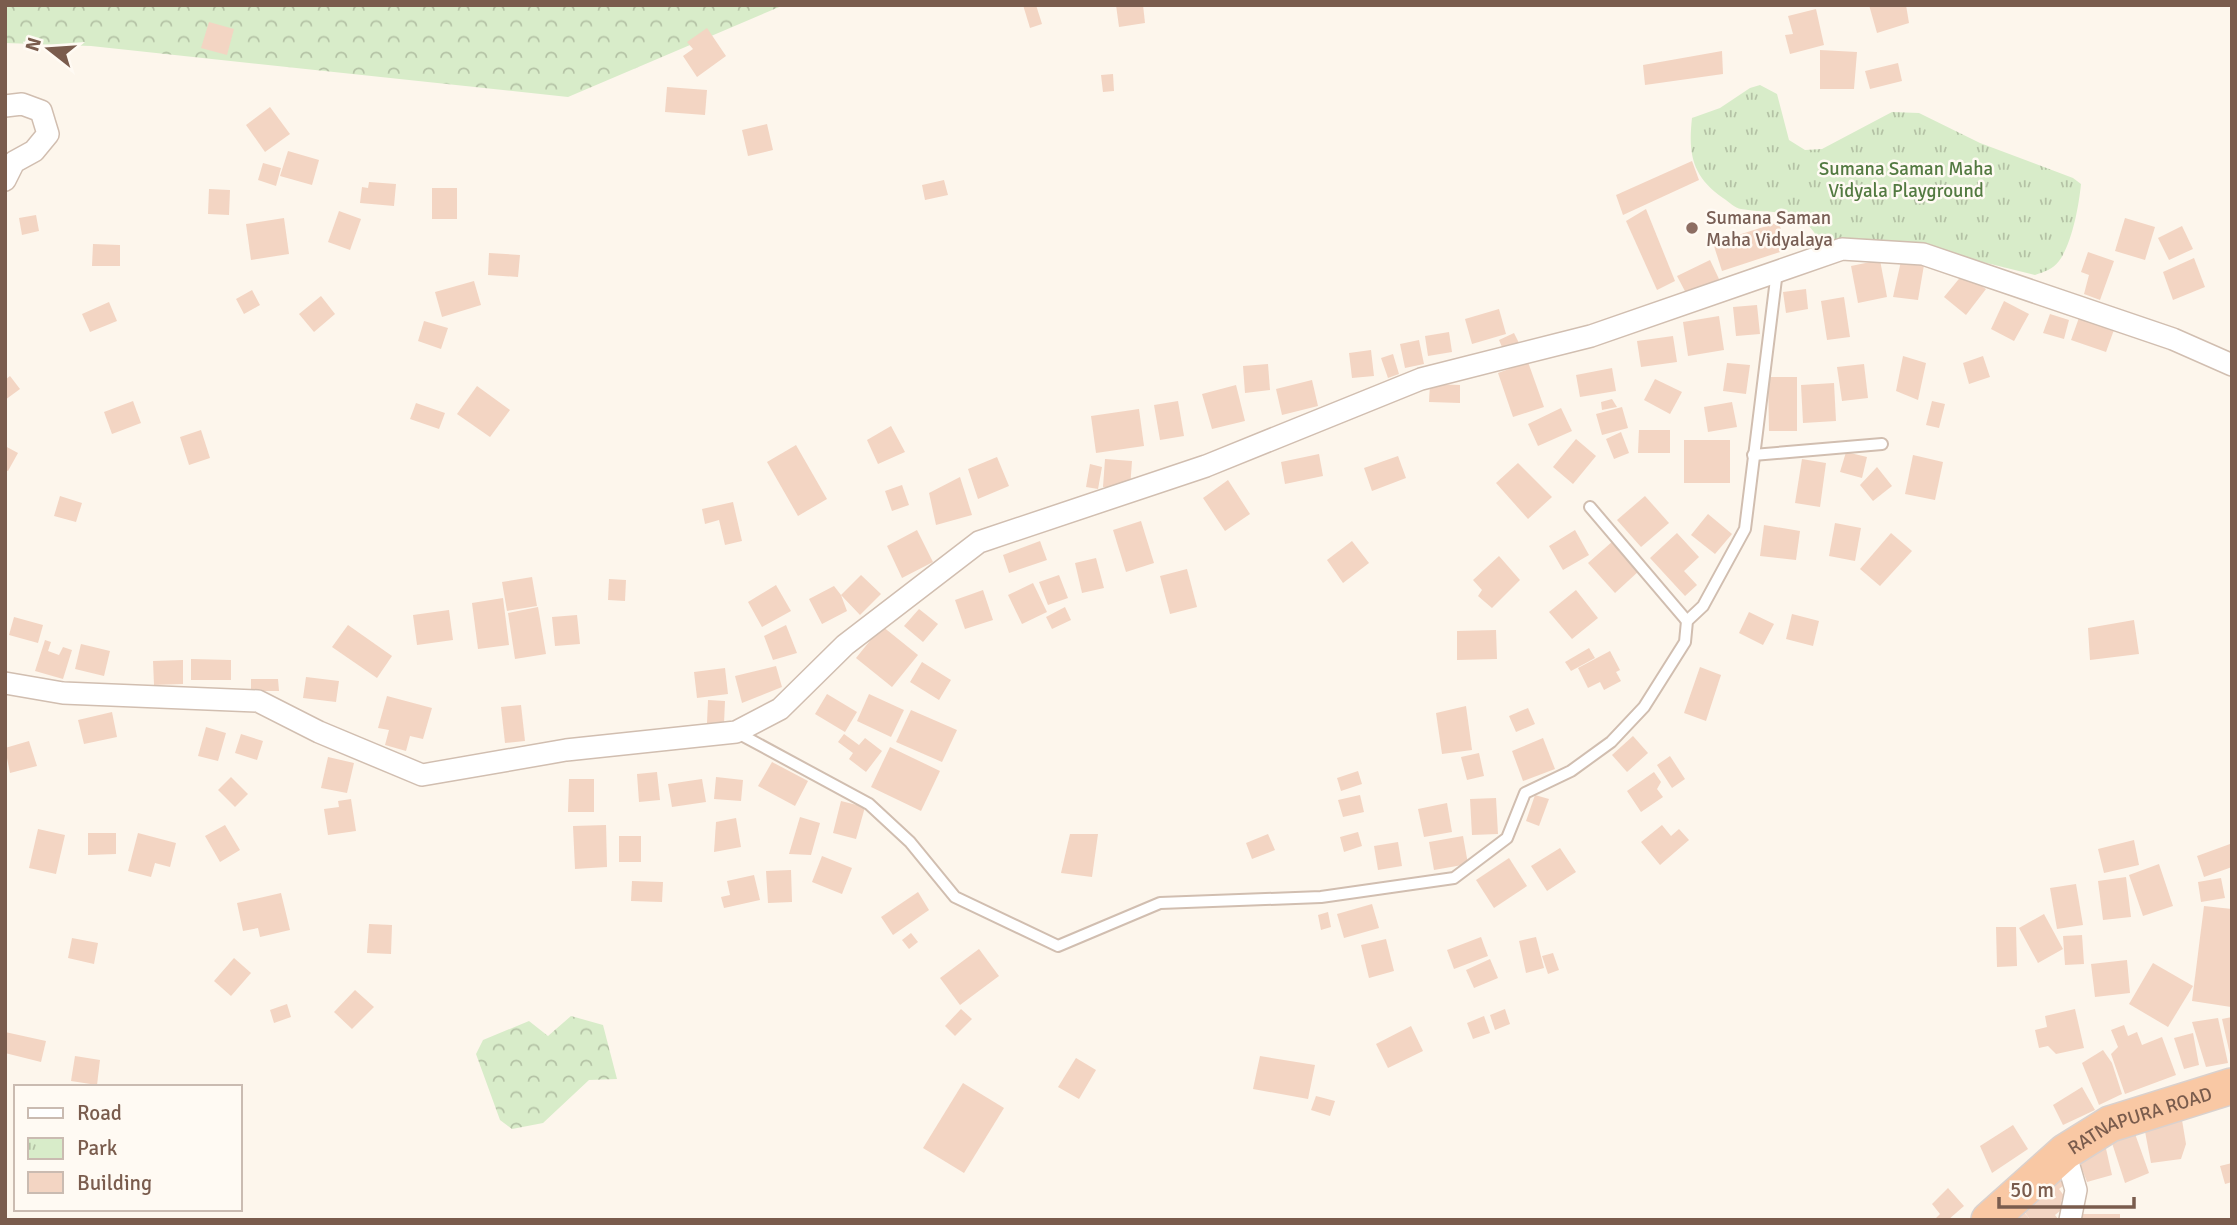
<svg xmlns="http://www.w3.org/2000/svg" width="2237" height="1225" font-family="Signika,sans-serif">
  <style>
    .forest { fill: url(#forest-crowns) }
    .park { fill: url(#park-tufts) }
    .building { fill: #f3d5c3 }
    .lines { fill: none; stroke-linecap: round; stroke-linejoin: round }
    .service-casing { stroke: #d1beb0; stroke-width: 14 }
    .minor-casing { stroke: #d1beb0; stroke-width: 24 }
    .trunk-casing { stroke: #dad1cd; stroke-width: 38 }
    .service { stroke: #fff; stroke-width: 10 }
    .minor { stroke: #fff; stroke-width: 21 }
    .trunk { stroke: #f9c8a4; stroke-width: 35 }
    .education-dot { fill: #8d6e63; stroke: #fffaf3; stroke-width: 2.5 }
    .labels { text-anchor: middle; stroke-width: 5; stroke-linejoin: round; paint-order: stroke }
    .park-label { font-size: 19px; fill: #537a41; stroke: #fffaf3 }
    .education-label { font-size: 19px; fill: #785e54; stroke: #fffaf3; text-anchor: start }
    .street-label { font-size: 19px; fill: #7a5c4d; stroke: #fffaf3 }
  </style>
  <defs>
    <pattern id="forest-crowns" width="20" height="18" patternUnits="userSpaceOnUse" patternTransform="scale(1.75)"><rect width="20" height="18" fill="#d8ecc9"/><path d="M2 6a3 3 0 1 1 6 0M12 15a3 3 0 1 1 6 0" fill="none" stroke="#b4c2a5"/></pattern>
    <pattern id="park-tufts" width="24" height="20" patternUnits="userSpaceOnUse" patternTransform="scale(1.75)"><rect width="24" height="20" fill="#d8ecc9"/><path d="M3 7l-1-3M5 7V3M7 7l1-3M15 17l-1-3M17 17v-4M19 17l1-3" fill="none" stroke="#b4c2a5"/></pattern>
  </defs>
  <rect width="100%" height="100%" fill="#fdf6ec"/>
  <g class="forest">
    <path d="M5 5H784L568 97 91 46 5 43Z"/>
    <path d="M571 1016 603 1025 617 1079 589 1080 543 1123 512 1129 500 1120 476 1054 483 1040 529 1021 548 1036Z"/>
  </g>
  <path class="park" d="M1760 85 1777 94 1789 140 1805 150 1822 149 1892 112 1919 113 1980 143 2073 178 2081 184C2079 205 2072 244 2059 261 2053 269 2044 272 2035 275L1910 244 1818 238C1798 205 1774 215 1741 209 1735 208 1729 202 1723 198 1692 176 1688 154 1692 118L1720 108 1750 88Z"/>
  <g class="building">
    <path d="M1023 5H1036L1042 24 1030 28Z"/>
    <path d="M1116 5H1143L1145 23 1119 27Z"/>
    <path d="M1869 5H1906L1909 23 1877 33Z"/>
    <path d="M1816 9 1824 45 1790 54 1785 35 1793 34 1788 16Z"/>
    <path d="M209 22 234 29 227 55 201 48Z"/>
    <path d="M707 28 726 56 697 77 683 56 693 49 687 42Z"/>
    <path d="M1820 50 1857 52 1854 89H1820Z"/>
    <path d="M1722 51 1723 74 1645 85 1643 65Z"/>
    <path d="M1898 63 1902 81 1870 89 1865 71Z"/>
    <path d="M1113 74 1114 91 1103 92 1101 75Z"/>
    <path d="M667 87 707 90 705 115 665 112Z"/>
    <path d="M270 107 290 134 265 152 246 125Z"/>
    <path d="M767 124 773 150 748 156 742 130Z"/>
    <path d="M288 151 319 160 312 185 280 176Z"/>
    <path d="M1692 161 1699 180 1623 215 1616 195Z"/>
    <path d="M263 163 281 168 276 186 258 180Z"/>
    <path d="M944 180 948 195 925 200 922 185Z"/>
    <path d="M369 182 396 184 394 206 360 203 362 187 368 188Z"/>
    <rect x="432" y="188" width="25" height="31"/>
    <path d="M209 189 230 190 229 215 208 214Z"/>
    <path d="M1646 209 1675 281 1657 290 1626 221Z"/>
    <path d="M339 211 361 219 350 250 328 242Z"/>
    <path d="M36 215 39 231 22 235 19 218Z"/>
    <path d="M284 218 289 254 251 260 246 224Z"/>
    <path d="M2125 218 2155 227 2145 260 2115 251Z"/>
    <path d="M1779 222 1786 250 1722 271 1713 243Z"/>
    <path d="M2182 226 2193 249 2169 260 2158 238Z"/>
    <path d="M93 244 120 245V266H92Z"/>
    <path d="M2088 252 2114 261 2100 300 2084 294 2089 275 2081 272Z"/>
    <path d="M489 253 520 255 518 277 488 275Z"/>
    <path d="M2194 258 2205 287 2173 300 2163 272Z"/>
    <path d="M1710 260 1719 279 1687 295 1677 276Z"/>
    <path d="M1880 260 1887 297 1858 303 1851 266Z"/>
    <path d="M1901 261 1924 265 1918 300 1893 297Z"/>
    <path d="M1963 274 1986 289 1966 315 1944 297Z"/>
    <path d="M474 281 481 305 442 317 435 292Z"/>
    <path d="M1806 289 1808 309 1786 313 1783 292Z"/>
    <path d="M252 290 260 305 244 314 236 299Z"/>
    <path d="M321 296 335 314 314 332 299 314Z"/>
    <path d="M1844 297 1850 337 1827 340 1821 301Z"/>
    <path d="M2004 301 2029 314 2014 341 1991 329Z"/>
    <path d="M109 302 117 321 90 332 82 314Z"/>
    <path d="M1757 305 1760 334 1736 336 1733 307Z"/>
    <path d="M1499 309 1506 334 1472 344 1465 319Z"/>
    <path d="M2050 314 2069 320 2064 339 2043 333Z"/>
    <path d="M2080 315 2115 327 2106 352 2071 340Z"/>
    <path d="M1719 316 1724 350 1688 356 1683 322Z"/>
    <path d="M424 321 448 328 441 349 418 341Z"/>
    <path d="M1449 332 1452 352 1428 356 1425 336Z"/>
    <path d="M1514 333 1521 347 1505 354 1499 340Z"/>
    <path d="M1673 336 1677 362 1641 367 1637 341Z"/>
    <path d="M1419 340 1424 364 1405 368 1400 344Z"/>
    <path d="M1371 350 1374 376 1352 378 1349 353Z"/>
    <path d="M1393 354 1399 374 1388 378 1381 358Z"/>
    <path d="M1903 356 1926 363 1918 400 1896 391Z"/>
    <path d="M1983 356 1990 377 1969 384 1963 363Z"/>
    <path d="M1528 362 1544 407 1513 417 1498 373Z"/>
    <path d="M1727 363 1750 365 1746 394 1723 391Z"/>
    <path d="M1268 364 1270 390 1245 393 1243 366Z"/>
    <path d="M1864 364 1868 398 1842 401 1837 367Z"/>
    <path d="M1612 368 1616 391 1580 397 1576 375Z"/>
    <path d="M10 376 20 389 5 400V380Z"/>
    <path d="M1768 377H1797V431H1769Z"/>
    <path d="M1655 379 1682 392 1670 414 1644 400Z"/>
    <path d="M1312 380 1318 406 1282 415 1276 389Z"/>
    <path d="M1834 383 1836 421 1803 423 1801 385Z"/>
    <path d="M1430 384 1460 385V403L1429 402Z"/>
    <path d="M1236 385 1245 421 1212 429 1202 394Z"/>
    <path d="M477 386 510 410 490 437 457 414Z"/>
    <path d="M1612 399 1617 407 1602 410 1601 402Z"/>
    <path d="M133 401 141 423 112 434 104 412Z"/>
    <path d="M1178 401 1184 436 1160 440 1154 405Z"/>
    <path d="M1932 401 1945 404 1939 428 1926 425Z"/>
    <path d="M1732 402 1737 427 1708 432 1704 407Z"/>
    <path d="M416 403 445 413 439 429 410 419Z"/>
    <path d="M1622 407 1628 428 1602 435 1596 414Z"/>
    <path d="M1561 408 1572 431 1538 446 1528 424Z"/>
    <path d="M1139 409 1144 446 1096 453 1091 416Z"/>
    <path d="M891 426 905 452 878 464 867 440Z"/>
    <path d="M201 430 210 458 189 465 180 437Z"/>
    <path d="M1639 430H1670V453H1638Z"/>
    <path d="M1621 432 1629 453 1614 459 1606 439Z"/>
    <path d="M1576 439 1596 456 1573 484 1553 467Z"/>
    <rect x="1684" y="440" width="46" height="43"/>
    <path d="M796 445 827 499 798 516 767 462Z"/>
    <path d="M5 446 18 453 8 471 5 470Z"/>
    <path d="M1846 452 1867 457 1862 478 1840 472Z"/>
    <path d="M1319 454 1323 476 1285 484 1281 462Z"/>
    <path d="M1913 455 1943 462 1935 500 1905 494Z"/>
    <path d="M1398 456 1406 478 1372 491 1364 468Z"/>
    <path d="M997 457 1009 486 978 499 968 469Z"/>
    <path d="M1105 459 1132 461 1130 488 1103 487Z"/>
    <path d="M1802 459 1826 463 1820 507 1795 503Z"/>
    <path d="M1518 463 1552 497 1528 519 1496 483Z"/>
    <path d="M1090 464 1102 467 1098 489 1086 487Z"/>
    <path d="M1877 467 1892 486 1873 501 1860 485Z"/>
    <path d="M960 477 972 515 936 525 929 493Z"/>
    <path d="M1228 480 1250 514 1225 531 1203 498Z"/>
    <path d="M902 485 909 505 892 511 885 491Z"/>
    <path d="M60 496 82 503 76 522 54 516Z"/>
    <path d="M1645 496 1669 523 1641 547 1617 520Z"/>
    <path d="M733 502 742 541 725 545 719 520 705 524 702 509Z"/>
    <path d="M1708 514 1732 534 1715 554 1691 535Z"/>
    <path d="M1141 521 1154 563 1126 572 1113 530Z"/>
    <path d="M1835 523 1861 528 1855 561 1829 556Z"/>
    <path d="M1764 525 1800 531 1796 560 1760 556Z"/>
    <path d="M917 530 933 562 902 578 887 546Z"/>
    <path d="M1575 530 1589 555 1563 570 1549 546Z"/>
    <path d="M1677 533 1699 557 1684 571 1697 585 1685 596 1650 558Z"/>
    <path d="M1891 533 1912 551 1880 586 1860 569Z"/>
    <path d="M1040 541 1047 560 1009 573 1003 555Z"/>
    <path d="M1352 541 1369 563 1343 583 1327 560Z"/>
    <path d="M1613 541 1640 570 1615 593 1588 563Z"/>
    <path d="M1499 556 1520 580 1492 608 1478 596 1482 590 1473 580Z"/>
    <path d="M1096 558 1104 588 1082 593 1075 563Z"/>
    <path d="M1187 569 1197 607 1170 614 1160 576Z"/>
    <path d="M861 575 881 594 860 615 841 595 847 611 822 624 809 599 834 586 841 595Z"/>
    <path d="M1059 575 1068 598 1048 605 1039 582Z"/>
    <path d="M532 577 537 606 507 611 502 582Z"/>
    <path d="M609 579 626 580 625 601 608 600Z"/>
    <path d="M1033 583 1047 612 1022 624 1008 595Z"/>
    <path d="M776 585 791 611 762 627 748 602Z"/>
    <path d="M983 590 993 620 965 629 955 600Z"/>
    <path d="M1576 590 1598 618 1572 639 1549 612Z"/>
    <path d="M503 598 509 645 478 649 472 603Z"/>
    <path d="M538 607 546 654 515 659 508 613Z"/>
    <path d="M1065 607 1071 620 1052 629 1046 617Z"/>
    <path d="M919 609 938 624 923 642 904 626Z"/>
    <path d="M449 610 453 640 417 645 413 615Z"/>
    <path d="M1749 612 1774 624 1763 645 1739 633Z"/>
    <path d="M1792 614 1819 621 1813 646 1786 639Z"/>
    <path d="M577 615 580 644 555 646 552 617Z"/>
    <path d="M14 617 43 625 38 643 9 635Z"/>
    <path d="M2134 620 2139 654 2090 660 2088 628Z"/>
    <path d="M348 625 392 656 377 678 332 647Z"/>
    <path d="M786 625 797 653 773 660 764 636Z"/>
    <path d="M882 626 918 655 892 687 856 658Z"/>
    <path d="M1496 630 1497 659 1457 660V631Z"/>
    <path d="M45 640 51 642 48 651 59 655 63 647 72 650 63 679 35 671Z"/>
    <path d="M81 644 110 651 104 676 75 669Z"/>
    <path d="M1589 648 1595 658 1571 671 1565 662Z"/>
    <path d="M1610 651 1620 670 1616 672 1621 681 1604 690 1600 682 1588 688 1578 668Z"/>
    <path d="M191 659 231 660V680H191Z"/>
    <path d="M183 660V684L154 685 153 661Z"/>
    <path d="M922 662 951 680 939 700 910 682Z"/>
    <path d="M776 666 782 687 742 703 735 676Z"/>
    <path d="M1700 667 1721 675 1706 721 1684 713Z"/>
    <path d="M725 668 728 694 697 698 694 672Z"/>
    <path d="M306 677 339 681 336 702 303 698Z"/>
    <path d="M251 679H278L279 691H251Z"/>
    <path d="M827 694 857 712 845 732 815 714Z"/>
    <path d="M869 694 904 710 891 737 857 721Z"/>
    <path d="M387 696 432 708 423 739 410 736 406 751 385 745 389 730 378 728Z"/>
    <path d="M708 700 725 701 724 724 707 723Z"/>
    <path d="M521 705 525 741 505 743 501 707Z"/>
    <path d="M1466 706 1472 750 1442 754 1436 713Z"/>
    <path d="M1528 708 1535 724 1516 732 1509 716Z"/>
    <path d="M911 710 957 730 942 762 896 742Z"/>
    <path d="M112 712 117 737 84 744 78 720Z"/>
    <path d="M206 727 226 733 218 761 198 756Z"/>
    <path d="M241 734 263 741 257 760 235 753Z"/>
    <path d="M844 734 859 745 865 738 882 751 866 772 849 759 853 753 838 742Z"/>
    <path d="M1633 736 1648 753 1627 772 1612 755Z"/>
    <path d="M1543 738 1555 769 1523 781 1512 751Z"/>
    <path d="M29 741 37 766 10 773 5 748Z"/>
    <path d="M890 747 940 771 921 811 871 787Z"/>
    <path d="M1479 753 1484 776 1467 780 1461 757Z"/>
    <path d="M1670 756 1685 779 1672 788 1657 765Z"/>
    <path d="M328 757 354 763 347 793 321 788Z"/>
    <path d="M772 762 808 781 795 806 758 786Z"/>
    <path d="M1358 771 1362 784 1341 791 1337 778Z"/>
    <path d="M657 772 660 800 639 802 637 774Z"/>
    <path d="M1654 772 1661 782 1657 789 1663 797 1641 812 1627 791Z"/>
    <path d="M231 777 248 794 235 807 218 790Z"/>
    <path d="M716 777 743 780 741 801 714 799Z"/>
    <path d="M569 779H594V812H568Z"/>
    <path d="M702 779 706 802 672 807 668 784Z"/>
    <path d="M1360 795 1364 812 1343 817 1338 800Z"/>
    <path d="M1535 795 1549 799 1539 826 1526 821Z"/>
    <path d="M1496 798 1498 834 1472 835 1470 799Z"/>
    <path d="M351 799 356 831 328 835 324 809 339 807 338 801Z"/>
    <path d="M841 801 865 807 856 839 833 833Z"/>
    <path d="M1447 803 1452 832 1424 837 1418 809Z"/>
    <path d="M800 817 820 823 811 855 789 854Z"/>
    <path d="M736 818 741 847 714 852 716 822Z"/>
    <path d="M225 825 240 850 220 862 205 836Z"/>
    <path d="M606 825 607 867 575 869 573 826Z"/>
    <path d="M1662 825 1671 836 1679 829 1689 840 1660 865 1641 842Z"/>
    <path d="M38 829 65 835 56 874 29 868Z"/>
    <path d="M1358 832 1362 846 1344 852 1340 837Z"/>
    <path d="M88 833H116V854L88 855Z"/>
    <path d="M138 833 176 843 170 867 155 863 151 877 128 871Z"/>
    <path d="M1070 834H1098L1092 877 1061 873Z"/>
    <path d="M1268 834 1275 850 1252 859 1246 843Z"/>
    <rect x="619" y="836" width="22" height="26"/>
    <path d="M1463 836 1468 864 1434 870 1429 842Z"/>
    <path d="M2134 840 2139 865 2104 873 2098 849Z"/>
    <path d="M1398 842 1402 866 1378 870 1374 846Z"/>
    <path d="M2230 844 2232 867 2204 877 2197 856Z"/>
    <path d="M1560 848 1576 872 1547 891 1531 866Z"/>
    <path d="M822 856 852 868 842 894 812 882Z"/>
    <path d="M1509 858 1527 886 1494 908 1476 880Z"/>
    <path d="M2159 864 2173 906 2143 916 2129 875Z"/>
    <path d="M791 870 792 902 768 903 766 871Z"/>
    <path d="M754 875 760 900 724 908 721 897 730 895 727 881Z"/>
    <path d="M2126 877 2131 917 2103 920 2098 881Z"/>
    <path d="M2221 878 2225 898 2201 902 2198 882Z"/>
    <path d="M632 881 663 882 662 902 631 901Z"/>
    <path d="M2076 884 2083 925 2057 929 2050 888Z"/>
    <path d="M918 892 929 910 893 935 881 917Z"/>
    <path d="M281 893 290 930 260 937 258 928 243 931 237 903Z"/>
    <path d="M1372 904 1379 928 1344 938 1337 914Z"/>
    <path d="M2204 906 2232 909 2231 1007 2192 1001Z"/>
    <path d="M1328 912 1331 927 1321 930 1318 915Z"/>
    <path d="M2044 914 2063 949 2038 963 2019 928Z"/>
    <path d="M369 924 392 925 391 954 367 953Z"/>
    <path d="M1996 927H2016L2017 966 1997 967Z"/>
    <path d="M911 933 918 942 909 949 902 940Z"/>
    <path d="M2082 935 2084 964 2065 965 2063 936Z"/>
    <path d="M1481 937 1488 956 1454 969 1447 950Z"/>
    <path d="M1536 937 1544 968 1526 973 1519 941Z"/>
    <path d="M72 938 98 943 94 964 68 958Z"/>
    <path d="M1386 939 1394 971 1369 978 1361 945Z"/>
    <path d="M979 949 999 976 960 1005 940 978Z"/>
    <path d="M1553 953 1559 970 1548 974 1542 956Z"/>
    <path d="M234 958 251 973 231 996 214 981Z"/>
    <path d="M1490 959 1498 978 1474 988 1466 970Z"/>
    <path d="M2127 960 2130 993 2095 997 2091 964Z"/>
    <path d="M2153 963 2193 986 2168 1027 2129 1004Z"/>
    <path d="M355 990 374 1007 352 1029 334 1012Z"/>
    <path d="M287 1004 291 1017 274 1023 270 1010Z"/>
    <path d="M961 1009 972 1019 955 1036 945 1026Z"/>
    <path d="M1505 1009 1510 1024 1495 1030 1490 1015Z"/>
    <path d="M2075 1009 2084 1048 2056 1054 2048 1046 2039 1048 2035 1030 2047 1027 2045 1016Z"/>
    <path d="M1484 1016 1490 1033 1473 1039 1467 1023Z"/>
    <path d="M2232 1017V1059H2231L2222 1019Z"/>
    <path d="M2218 1018 2228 1063 2206 1067 2192 1022Z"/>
    <path d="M2124 1025 2128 1036 2137 1032 2142 1045 2162 1037 2176 1075 2125 1094 2111 1054 2118 1047 2111 1030Z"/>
    <path d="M1411 1026 1423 1051 1388 1068 1376 1044Z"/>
    <path d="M5 1032 46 1041 41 1062 5 1053Z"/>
    <path d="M2193 1033 2199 1065 2184 1069 2174 1038Z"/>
    <path d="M2103 1050 2112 1063 2122 1094 2099 1105 2082 1063Z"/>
    <path d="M75 1056 100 1060 97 1085 71 1081Z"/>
    <path d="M1260 1056 1315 1065 1308 1099 1253 1089Z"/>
    <path d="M1076 1058 1096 1070 1079 1099 1058 1087Z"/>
    <path d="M963 1083 1004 1108 964 1173 923 1148Z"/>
    <path d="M2082 1087 2095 1110 2063 1125 2053 1105Z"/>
    <path d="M1316 1096 1335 1101 1330 1116 1311 1110Z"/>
    <path d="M2181 1114 2186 1144 2181 1159 2151 1163 2143 1121Z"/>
    <path d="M2013 1125 2028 1149 1992 1173 1980 1146Z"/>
    <path d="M2134 1131 2149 1173 2125 1183 2111 1140Z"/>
    <path d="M2104 1140 2112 1175 2087 1182 2075 1151Z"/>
    <path d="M2232 1163V1182L2225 1184 2220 1166Z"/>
    <path d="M2063 1164 2069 1181 2059 1189 2065 1197 2061 1201 2066 1206 2055 1215 2059 1220H1992L2014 1201 2029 1218 2016 1201Z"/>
    <path d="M1948 1188 1964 1206 1948 1220H1934L1940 1214 1932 1204Z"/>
    <rect x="2081" y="1214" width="39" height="6"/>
  </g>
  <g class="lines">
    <g class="service-casing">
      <g id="service">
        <path d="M1753 455 1882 444"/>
        <path d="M1590 507 1687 621"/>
        <path d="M736 732 869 804 910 842 955 897 1058 946 1160 903 1321 897 1454 878 1507 838 1525 793 1571 771 1611 742 1644 707 1685 642 1687 621 1703 606 1745 529 1777 271"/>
      </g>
    </g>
    <g class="minor-casing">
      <g id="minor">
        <path d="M5 106 22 104 41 111 48 134 34 151 14 162 5 180"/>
        <path d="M5 683 63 693 258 701 319 732 422 775 566 750 736 732 780 709 845 645 979 542 1206 466 1421 379 1591 336 1842 249 1923 254 2173 339 2232 365"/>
        <path d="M2065 1152 2076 1190 2070 1220"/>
      </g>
    </g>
    <g class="trunk-casing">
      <g id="trunk">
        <path id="s1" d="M1989 1220 2065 1152 2110 1124 2232 1086"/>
      </g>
    </g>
    <use href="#service" class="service"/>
    <use href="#minor" class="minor"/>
    <use href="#trunk" class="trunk"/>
  </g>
  <circle class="education-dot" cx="1692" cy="228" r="7"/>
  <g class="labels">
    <g class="park-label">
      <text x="1906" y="175">Sumana Saman Maha<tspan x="1906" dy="22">Vidyala Playground</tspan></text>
    </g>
    <g class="education-label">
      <text x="1706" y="224">Sumana Saman<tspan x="1706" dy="22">Maha Vidyalaya</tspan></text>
    </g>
    <g class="street-label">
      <text dy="7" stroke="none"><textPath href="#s1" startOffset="184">RATNAPURA ROAD</textPath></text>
    </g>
  </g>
  <rect width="2237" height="1225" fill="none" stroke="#7a5c4d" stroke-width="14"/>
  <rect x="14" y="1085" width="228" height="126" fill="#fffaf3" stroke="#cabbb1" stroke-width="2"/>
  <rect x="28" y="1108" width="35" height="10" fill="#ffffff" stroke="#cabbb1" stroke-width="2"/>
  <text x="77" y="1120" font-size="21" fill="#7a5c4d">Road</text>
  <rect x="28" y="1138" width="35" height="21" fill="url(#park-tufts)" stroke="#cabbb1" stroke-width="2"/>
  <text x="77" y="1155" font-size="21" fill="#7a5c4d">Park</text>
  <rect x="28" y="1172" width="35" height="21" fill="#f3d5c3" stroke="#cabbb1" stroke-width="2"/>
  <text x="77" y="1190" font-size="21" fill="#7a5c4d">Building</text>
  <g transform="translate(49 49) rotate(287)" stroke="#fffaf3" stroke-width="5" paint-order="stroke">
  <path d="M0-5L12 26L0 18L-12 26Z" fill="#7a5c4d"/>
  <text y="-10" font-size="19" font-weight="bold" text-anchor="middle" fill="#7a5c4d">N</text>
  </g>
  <path d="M1999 1197v10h135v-10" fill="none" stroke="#7a5c4d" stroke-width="3.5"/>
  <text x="2010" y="1197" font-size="21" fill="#7a5c4d" stroke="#fffaf3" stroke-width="5" paint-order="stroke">50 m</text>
</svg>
